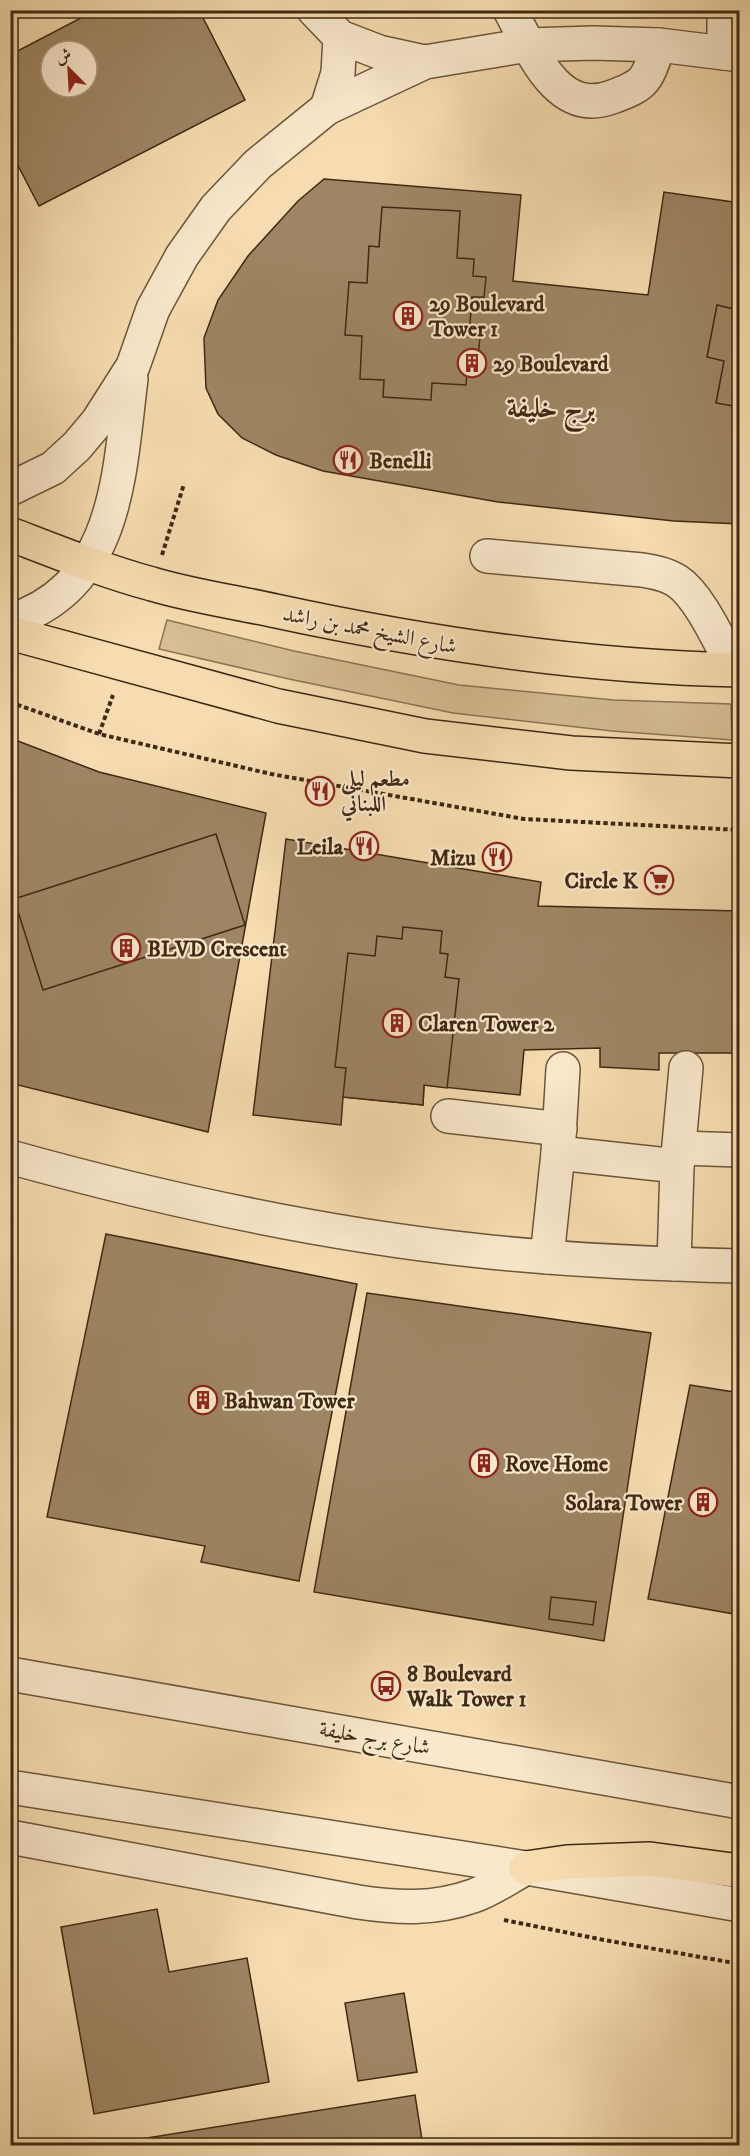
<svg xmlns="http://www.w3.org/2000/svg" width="750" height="2156" font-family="'IM FELL DW Pica',Amiri,serif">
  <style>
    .green { fill: #d7be95; stroke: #8b7454; stroke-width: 1.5 }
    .building { fill: #9e8664; stroke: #3f2912; stroke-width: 1.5; fill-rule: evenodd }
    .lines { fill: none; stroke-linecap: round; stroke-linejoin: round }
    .minor-casing { stroke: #6d563a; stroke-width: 36 }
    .major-casing { stroke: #3f2912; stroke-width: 36 }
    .path { stroke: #3f2912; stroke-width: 4; stroke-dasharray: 4.5 3; stroke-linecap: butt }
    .minor { stroke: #f9e8cc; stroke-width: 33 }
    .major { stroke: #f6dcb0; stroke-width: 33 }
    .labels { text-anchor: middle; stroke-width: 4.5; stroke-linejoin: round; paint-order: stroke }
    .poi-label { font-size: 22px; font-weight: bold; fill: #3f2912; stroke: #f9e8cc; text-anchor: start }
    .street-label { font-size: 22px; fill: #3f2912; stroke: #f9e8cc }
    .district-label { font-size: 28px; font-weight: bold; fill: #3f2912; stroke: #f9e8cc }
  </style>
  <rect width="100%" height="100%" fill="#f6dcb0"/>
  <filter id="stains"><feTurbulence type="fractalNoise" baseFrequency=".00333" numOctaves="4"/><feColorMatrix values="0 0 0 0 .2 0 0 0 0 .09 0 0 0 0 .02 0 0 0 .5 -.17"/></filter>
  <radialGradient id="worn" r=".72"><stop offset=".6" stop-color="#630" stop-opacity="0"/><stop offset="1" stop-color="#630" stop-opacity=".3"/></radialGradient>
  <path class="green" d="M167 620 294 651 459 685 613 700 731 704 732 740 612 731 453 713 289 679 159 649Z"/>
  <g class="building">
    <path d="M96 10H199L245 100 39 206 10 150V55ZM51 51H87V87H51Z"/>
    <path d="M324 179 521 195 513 281 648 295 664 192 740 203V524L674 521 498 502 323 471 276 455 242 438 218 414 206 388 204 338 218 300 248 256 298 201Z"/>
    <path d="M382 207 460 211 457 258 474 259 473 276 486 277 484 297H472L469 337H480L478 357 468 356 466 385 432 383 431 400 383 397 384 380 360 379 362 336 345 335 349 282 367 283 369 246 379 247Z"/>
    <path d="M740 281V423H736L739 407 716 403 724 361 707 357 717 305 734 309Z"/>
    <path d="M10 738 99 772 266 813 208 1132 10 1083Z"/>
    <path d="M216 834 245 925 43 990 14 899Z"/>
    <path d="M286 839 541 882 538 906 740 911V1110H733V1053H659V1070L600 1067V1048L524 1050 520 1095 424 1085 423 1105 343 1097 341 1125 253 1115Z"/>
    <path d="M403 927 442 931 440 953 448 954 445 977 459 979 447 1088 424 1085 423 1105 343 1097 346 1068 335 1067 348 953 375 956 377 936 402 939Z"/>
    <path d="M106 1234 357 1284 299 1581 201 1562 205 1546 47 1517Z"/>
    <path d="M367 1293 651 1333 604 1641 314 1592Z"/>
    <path d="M690 1385 740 1393V1615L648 1599Z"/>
    <path d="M551 1597 596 1602 593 1625 549 1619Z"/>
    <path d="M157 1909 169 1972 247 1958 269 2082 94 2114 61 1927Z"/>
    <path d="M404 1993 417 2072 358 2081 345 2003Z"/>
    <path d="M415 2095 423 2146H97Z"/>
  </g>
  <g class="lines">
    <g class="minor-casing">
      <g id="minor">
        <path d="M314 10 340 37 379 52 425 62"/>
        <path d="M510 10C531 48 556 118 612 97 648 84 646 80 659 45"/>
        <path d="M724 53V10"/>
        <path d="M327 108 338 73 340 37"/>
        <path d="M10 489 53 468 77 446 98 421 133 366 153 309 182 256 216 208 258 164 327 108 425 62 528 45 593 43 659 45 740 55"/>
        <path d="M487 556 642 570C654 572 666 574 677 581 700 596 721 645 735 670"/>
        <path d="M10 621C119 586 119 473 131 379"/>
        <path d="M448 1116 560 1129"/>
        <path d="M679 1148 740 1150"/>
        <path d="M558 1153 677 1166"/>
        <path d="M10 1157C161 1199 316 1233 472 1250 561 1260 650 1264 740 1266"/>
        <path d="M547 1257 558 1153 563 1069"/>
        <path d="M674 1264 677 1166 686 1068"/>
        <path d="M10 1674 740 1802"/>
        <path d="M10 1787 526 1868 740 1905"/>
        <path d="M10 1837 358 1902C398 1908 433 1910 473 1896 491 1890 509 1877 526 1868"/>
      </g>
    </g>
    <g class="major-casing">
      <g id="major">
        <path d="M10 534C57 552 104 571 152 584 192 596 235 602 276 611 429 644 583 667 740 670"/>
        <path d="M10 633 278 706 425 736 571 753 740 761"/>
        <path d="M526 1868 567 1862 650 1859 740 1871"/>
      </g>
    </g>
    <g class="path">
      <path d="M162 555 184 484"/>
      <path d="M10 702 99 734 271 774 524 819 740 830"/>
      <path d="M99 734 113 695"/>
      <path d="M504 1920 604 1940 740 1964"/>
    </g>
    <use href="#minor" class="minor"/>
    <use href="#major" class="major"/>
  </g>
  <defs>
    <g id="building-ring" transform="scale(1.5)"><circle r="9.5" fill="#f9e8cc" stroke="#8f2418" stroke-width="1.5"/><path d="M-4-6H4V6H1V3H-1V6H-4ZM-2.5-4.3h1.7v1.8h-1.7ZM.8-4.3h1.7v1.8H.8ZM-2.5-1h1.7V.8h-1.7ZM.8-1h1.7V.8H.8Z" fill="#8f2418"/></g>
    <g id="restaurant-ring" transform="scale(1.5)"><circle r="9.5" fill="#f9e8cc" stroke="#8f2418" stroke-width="1.5"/><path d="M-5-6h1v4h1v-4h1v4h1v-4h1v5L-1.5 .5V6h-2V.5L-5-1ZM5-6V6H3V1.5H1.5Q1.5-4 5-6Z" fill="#8f2418"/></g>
    <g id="supermarket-ring" transform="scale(1.5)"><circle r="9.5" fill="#f9e8cc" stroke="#8f2418" stroke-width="1.5"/><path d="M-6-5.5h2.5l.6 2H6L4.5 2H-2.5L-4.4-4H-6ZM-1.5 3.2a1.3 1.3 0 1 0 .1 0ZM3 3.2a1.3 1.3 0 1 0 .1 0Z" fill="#8f2418"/></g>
    <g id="bus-ring" transform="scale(1.5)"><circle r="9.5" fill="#f9e8cc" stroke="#8f2418" stroke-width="1.5"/><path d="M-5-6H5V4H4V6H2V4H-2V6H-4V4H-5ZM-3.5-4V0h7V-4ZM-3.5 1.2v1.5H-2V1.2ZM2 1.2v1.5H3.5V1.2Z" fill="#8f2418"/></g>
  </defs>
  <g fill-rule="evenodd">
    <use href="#building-ring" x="408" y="316"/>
    <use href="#building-ring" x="472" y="363"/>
    <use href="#restaurant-ring" x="348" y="460"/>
    <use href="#restaurant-ring" x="320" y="791"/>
    <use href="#restaurant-ring" x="364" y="846"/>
    <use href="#restaurant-ring" x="497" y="857"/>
    <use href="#supermarket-ring" x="659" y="880"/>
    <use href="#building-ring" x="126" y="948"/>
    <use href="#building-ring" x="397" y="1023"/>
    <use href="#building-ring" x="203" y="1400"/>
    <use href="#building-ring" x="484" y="1463"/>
    <use href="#building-ring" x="703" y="1502"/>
    <use href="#bus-ring" x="386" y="1686"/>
  </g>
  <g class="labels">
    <g class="poi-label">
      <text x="429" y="311">29 Boulevard<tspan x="429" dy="25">Tower 1</tspan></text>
      <text x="493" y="371">29 Boulevard</text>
      <text x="369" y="468">Benelli</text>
      <text x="341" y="786">مطعم ليلى<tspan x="341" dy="25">اللبناني</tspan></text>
      <text x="343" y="854" text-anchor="end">Leila</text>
      <text x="476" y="865" text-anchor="end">Mizu</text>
      <text x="638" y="888" text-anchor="end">Circle K</text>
      <text x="147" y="956">BLVD Crescent</text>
      <text x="418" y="1031">Claren Tower 2</text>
      <text x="224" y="1408">Bahwan Tower</text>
      <text x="505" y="1471">Rove Home</text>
      <text x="682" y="1510" text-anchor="end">Solara Tower</text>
      <text x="407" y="1681">8 Boulevard<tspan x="407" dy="25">Walk Tower 1</tspan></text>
    </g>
    <g class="street-label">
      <text transform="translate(370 629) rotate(11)" y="8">شارع الشيخ محمد بن راشد</text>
      <text transform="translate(375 1737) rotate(10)" y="8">شارع برج خليفة</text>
    </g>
    <g class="district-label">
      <text x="551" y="417">برج خليفة</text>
    </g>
  </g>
  <rect width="750" height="2156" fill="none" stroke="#f6dcb0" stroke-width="36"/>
  <rect x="12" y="12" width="726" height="2132" fill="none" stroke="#3f2912" stroke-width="3"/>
  <rect x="18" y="18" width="714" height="2120" fill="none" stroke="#3f2912" stroke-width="1.5"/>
  <g transform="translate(69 69) rotate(336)"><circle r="28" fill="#f9e8cc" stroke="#af9c82" stroke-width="1.5"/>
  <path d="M0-4.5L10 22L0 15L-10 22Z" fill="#8f2418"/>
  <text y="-9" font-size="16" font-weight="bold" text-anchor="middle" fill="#3f2912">ش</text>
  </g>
  <rect width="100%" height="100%" filter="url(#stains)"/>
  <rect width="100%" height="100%" fill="url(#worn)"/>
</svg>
